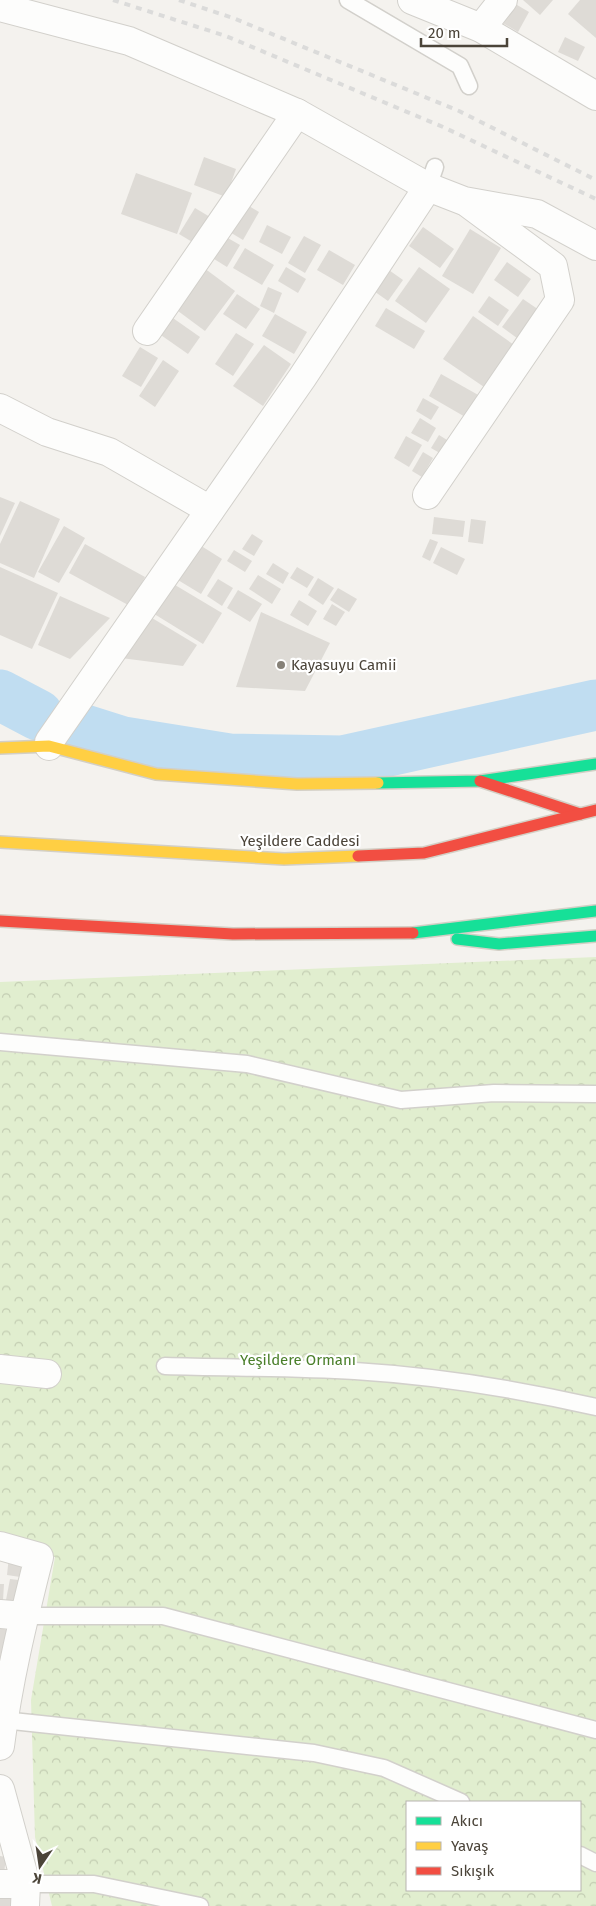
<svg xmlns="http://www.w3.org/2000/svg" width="596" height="1906" font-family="'Fira Sans',sans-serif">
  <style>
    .forest { fill: url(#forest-crowns); fill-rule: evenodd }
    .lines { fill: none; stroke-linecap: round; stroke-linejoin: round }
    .river { stroke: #c0ddf1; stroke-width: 51 }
    .building { fill: #dedbd6 }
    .lane-casing { stroke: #d2d0cb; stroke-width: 19 }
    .street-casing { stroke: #d2d0cb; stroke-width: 30 }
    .fast-casing { stroke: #d3cfc5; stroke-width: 14 }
    .slow-casing { stroke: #d3cfc5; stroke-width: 14 }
    .jam-casing { stroke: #d3cfc5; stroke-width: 14 }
    .lane { stroke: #fdfdfc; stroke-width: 16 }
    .street { stroke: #fdfdfc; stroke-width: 28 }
    .fast { stroke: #16e098; stroke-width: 11 }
    .slow { stroke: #ffcf43; stroke-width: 11 }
    .jam { stroke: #f24e42; stroke-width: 11 }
    .rail { stroke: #dbdbda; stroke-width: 4; stroke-dasharray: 6 6; stroke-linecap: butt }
    .poi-dot { fill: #868178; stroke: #fff; stroke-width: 2 }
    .labels { text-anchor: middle; stroke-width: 4.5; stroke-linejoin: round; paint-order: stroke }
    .poi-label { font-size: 15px; fill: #4b4439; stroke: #fff; text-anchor: start }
    .street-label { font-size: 15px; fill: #4b4439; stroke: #fff }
    .park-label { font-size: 15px; fill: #4a7f2a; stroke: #fff }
  </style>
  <defs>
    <pattern id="forest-crowns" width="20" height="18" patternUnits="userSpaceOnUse" patternTransform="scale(1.25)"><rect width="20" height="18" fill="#e1eecf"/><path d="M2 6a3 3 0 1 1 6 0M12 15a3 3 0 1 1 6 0" fill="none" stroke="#c3cdb2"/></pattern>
  </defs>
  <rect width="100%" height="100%" fill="#f4f2ee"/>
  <path class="forest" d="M596 957V1906H52L35 1837 31 1700 55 1557 0 1537V982ZM407 1802H580V1890H407Z"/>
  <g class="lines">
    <g class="river">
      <path d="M0 695 38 715"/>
      <path d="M85 730 123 742 229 759 343 761 596 705"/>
    </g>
  </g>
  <g class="building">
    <path d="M523 0H553L540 15Z"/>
    <path d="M580 0H596V38L568 14Z"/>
    <path d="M512 2 529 12 518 32 501 22Z"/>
    <path d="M565 37 585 47 578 61 558 52Z"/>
    <path d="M204 157 236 169 226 197 194 185Z"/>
    <path d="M136 173 192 193 177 234 121 214Z"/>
    <path d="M244 203 259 212 243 240 228 231Z"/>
    <path d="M195 208 210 217 194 243 179 234Z"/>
    <path d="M267 225 291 237 282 254 259 242Z"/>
    <path d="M423 227 454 249 440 268 409 246Z"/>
    <path d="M470 229 501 248 473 294 442 276Z"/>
    <path d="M219 233 240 245 227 267 206 254Z"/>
    <path d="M304 236 321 245 305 273 288 263Z"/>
    <path d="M245 248 274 265 262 285 233 268Z"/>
    <path d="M329 250 355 265 343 285 317 270Z"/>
    <path d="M507 262 531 279 518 297 494 280Z"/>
    <path d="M286 267 306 279 298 293 278 281Z"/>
    <path d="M419 267 450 289 426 323 395 301Z"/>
    <path d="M204 268 235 291 205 331 174 308Z"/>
    <path d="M386 268 403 280 388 301 371 289Z"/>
    <path d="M268 287 282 293 274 313 260 306Z"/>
    <path d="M237 294 260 309 246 329 223 314Z"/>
    <path d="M489 296 509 310 498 326 478 312Z"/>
    <path d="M523 299 542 312 521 341 502 327Z"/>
    <path d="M386 308 425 331 414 349 375 326Z"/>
    <path d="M275 314 307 332 294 354 262 336Z"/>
    <path d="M170 316 200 337 188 354 158 333Z"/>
    <path d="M473 316 517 347 487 389 443 359Z"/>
    <path d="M236 333 254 344 233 376 215 364Z"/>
    <path d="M264 345 291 364 263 406 233 386Z"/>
    <path d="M140 347 158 358 141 387 122 376Z"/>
    <path d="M163 360 179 371 155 407 139 396Z"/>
    <path d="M441 374 480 396 467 418 429 396Z"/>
    <path d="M423 398 439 407 431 420 416 411Z"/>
    <path d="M420 418 436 428 428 442 411 433Z"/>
    <path d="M439 435 452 443 445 456 431 448Z"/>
    <path d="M406 436 422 445 409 467 394 458Z"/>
    <path d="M423 452 433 458 422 477 412 471Z"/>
    <path d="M0 497 15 503 0 536Z"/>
    <path d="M20 501 60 519 34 578 0 563V544Z"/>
    <path d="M434 517 465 521 463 537 432 534Z"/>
    <path d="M471 519 486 521 483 544 468 542Z"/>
    <path d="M64 526 85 538 59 583 38 572Z"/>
    <path d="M252 534 263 541 254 556 242 549Z"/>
    <path d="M430 539 438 542 430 561 422 557Z"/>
    <path d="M195 542 222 559 201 594 173 577Z"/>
    <path d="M85 544 145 577 130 606 69 573Z"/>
    <path d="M441 547 465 559 457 575 433 563Z"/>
    <path d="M234 550 252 561 245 572 227 561Z"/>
    <path d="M273 563 289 573 283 584 266 574Z"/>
    <path d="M0 567 58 593 32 649 0 635Z"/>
    <path d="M297 567 314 577 307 588 290 578Z"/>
    <path d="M258 575 281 589 272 604 249 589Z"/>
    <path d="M318 578 334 588 323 605 308 595Z"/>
    <path d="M218 579 233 588 222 606 207 596Z"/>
    <path d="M170 582 222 613 203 644 151 612Z"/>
    <path d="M338 588 357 599 349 612 330 600Z"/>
    <path d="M238 590 262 604 250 622 227 608Z"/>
    <path d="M60 596 110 618 70 659 38 645Z"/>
    <path d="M299 600 317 611 308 626 290 615Z"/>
    <path d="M332 604 345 612 336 626 323 619Z"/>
    <path d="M261 612 330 643 305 691 236 687Z"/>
    <path d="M147 615 197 645 183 666 121 658Z"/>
    <path d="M9 1556 29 1559 27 1578 7 1575Z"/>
    <path d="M10 1579 27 1581 24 1602 6 1600Z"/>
    <path d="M0 1584H4L3 1600H0Z"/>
    <path d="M0 1628 11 1631 4 1657 0 1656Z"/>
    <path d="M0 1856 6 1857 4 1874 0 1873Z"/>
    <path d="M0 1892 22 1899 20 1906H0Z"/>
  </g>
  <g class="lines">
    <g class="lane-casing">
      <g id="lane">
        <path d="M348 0 460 66 469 86"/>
        <path d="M428 187 435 167"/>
        <path d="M0 1042 247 1064 401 1100 494 1093 596 1094"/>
        <path d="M165 1366C228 1368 292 1367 355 1371 436 1376 517 1389 596 1407"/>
        <path d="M24 1616H163L596 1730"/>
        <path d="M3 1720 314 1753 384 1768 461 1802"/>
        <path d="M580 1855 596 1863"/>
        <path d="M26 1884H94L200 1906"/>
      </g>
    </g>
    <g class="street-casing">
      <g id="street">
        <path d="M412 0 481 28 596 96"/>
        <path d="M0 7 129 41 297 113 428 187 464 201 537 214 596 246"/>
        <path d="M481 28 503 0"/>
        <path d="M147 331 297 113"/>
        <path d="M0 408 47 432 109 452 210 510"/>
        <path d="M427 495 560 300 553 266 469 204"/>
        <path d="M49 746V742L302 378 428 187"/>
        <path d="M0 1369 47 1374"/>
        <path d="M0 1546 39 1557C23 1620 8 1682 0 1746"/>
        <path d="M0 1614 24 1616"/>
        <path d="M0 1789 26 1884 25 1906"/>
        <path d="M0 1884H26"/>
      </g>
    </g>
    <g class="fast-casing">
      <g id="fast">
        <path d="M378 783 480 781 596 764"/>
        <path d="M413 933 596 911"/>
        <path d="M457 939 499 944 596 936"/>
      </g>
    </g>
    <g class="slow-casing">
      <g id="slow">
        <path d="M0 748 49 746 156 774 297 784 378 783"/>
        <path d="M0 842 284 859 358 856"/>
      </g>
    </g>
    <g class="jam-casing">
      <g id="jam">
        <path d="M480 781 580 814"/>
        <path d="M358 856 424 853 596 810"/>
        <path d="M0 921 233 934 413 933"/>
      </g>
    </g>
    <use href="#lane" class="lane"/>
    <use href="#street" class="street"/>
    <use href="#fast" class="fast"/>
    <use href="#slow" class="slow"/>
    <use href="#jam" class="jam"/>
    <g class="rail">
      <path d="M113 0 226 36 443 127 596 199"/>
      <path d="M179 0 233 18 459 111 596 180"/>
    </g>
  </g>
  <circle class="poi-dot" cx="281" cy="665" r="5"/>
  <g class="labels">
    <g class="poi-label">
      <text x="291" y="670">Kayasuyu Camii</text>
    </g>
    <g class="street-label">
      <text x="300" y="846">Yeşildere Caddesi</text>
    </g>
    <g class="park-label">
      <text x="298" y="1365">Yeşildere Ormanı</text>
    </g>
  </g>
  <rect x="406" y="1801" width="175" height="90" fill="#ffffff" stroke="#b7b4b0"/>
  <rect x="416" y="1817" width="25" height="8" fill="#16e098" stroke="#b7b4b0"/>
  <text x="451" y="1826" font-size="15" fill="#4b4439">Akıcı</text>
  <rect x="416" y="1842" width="25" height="8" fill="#ffcf43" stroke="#b7b4b0"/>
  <text x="451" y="1851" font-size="15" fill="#4b4439">Yavaş</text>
  <rect x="416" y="1867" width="25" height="8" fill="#f24e42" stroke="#b7b4b0"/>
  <text x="451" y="1876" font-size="15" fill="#4b4439">Sıkışık</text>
  <g transform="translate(40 1866) rotate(193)" stroke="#ffffff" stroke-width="4" paint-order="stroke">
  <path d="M0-4L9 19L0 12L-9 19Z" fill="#4b4439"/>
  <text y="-8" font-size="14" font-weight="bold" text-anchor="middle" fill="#4b4439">K</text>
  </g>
  <path d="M421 38v8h86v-8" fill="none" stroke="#4b4439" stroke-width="2.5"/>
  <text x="428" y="38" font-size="15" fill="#4b4439" stroke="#ffffff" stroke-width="4" paint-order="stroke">20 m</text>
</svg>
